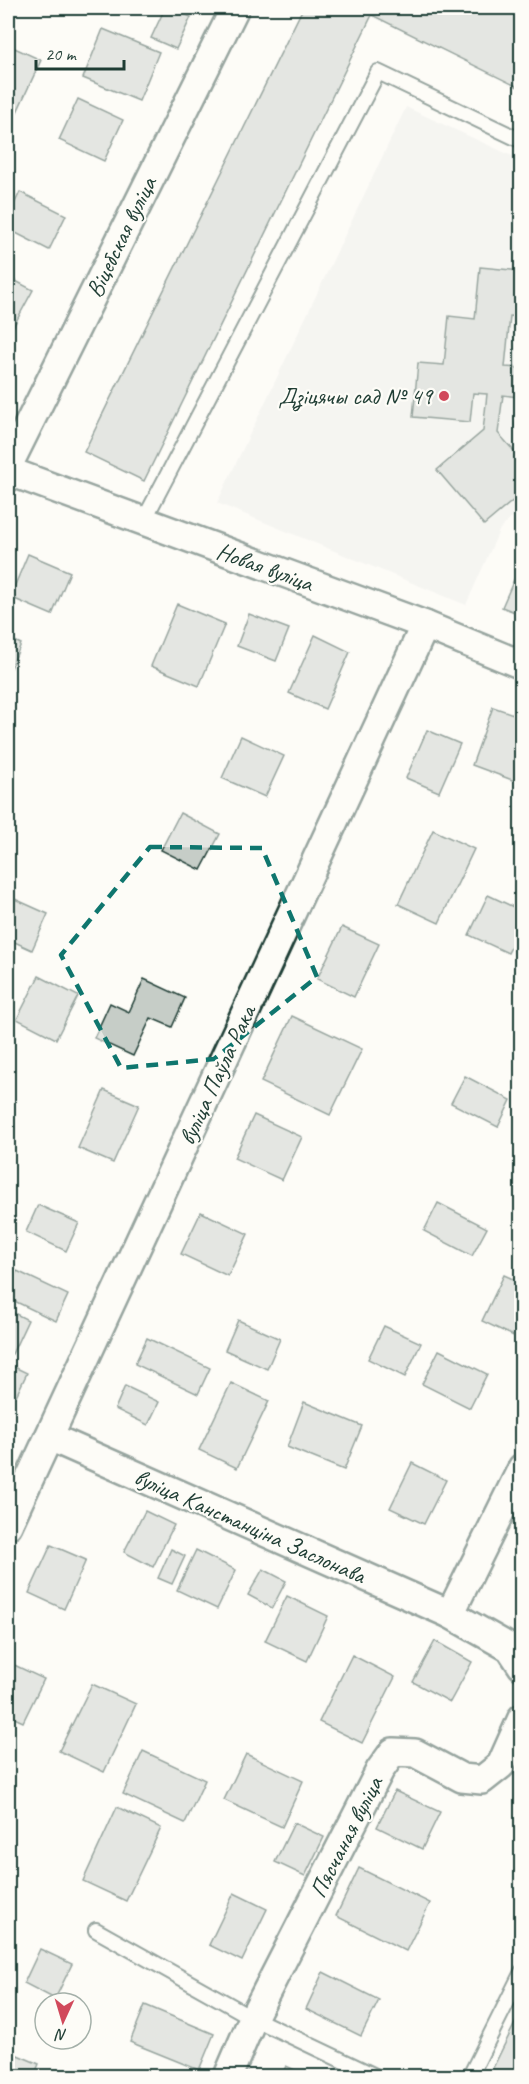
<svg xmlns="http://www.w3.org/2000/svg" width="529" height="2084" font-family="Caveat,sans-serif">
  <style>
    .built { fill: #eceee9 }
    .building { fill: #c6cdc7; stroke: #1f3d34; stroke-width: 1.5 }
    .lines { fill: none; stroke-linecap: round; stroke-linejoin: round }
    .service-casing { stroke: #1f3d34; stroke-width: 18 }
    .minor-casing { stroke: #1f3d34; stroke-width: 32 }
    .service { stroke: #fdfcf7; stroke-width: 14 }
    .minor { stroke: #fdfcf7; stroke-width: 27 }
    .marked { fill: none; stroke: #0f766e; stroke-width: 4.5; stroke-dasharray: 12 8; stroke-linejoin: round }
    .poi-dot { fill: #d1495b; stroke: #fdfcf7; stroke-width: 2 }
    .labels { text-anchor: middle; stroke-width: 4.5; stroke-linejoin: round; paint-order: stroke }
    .street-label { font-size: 24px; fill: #1f3d34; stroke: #fdfcf7 }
    .poi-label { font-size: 24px; fill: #1f3d34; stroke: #fdfcf7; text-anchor: end }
  </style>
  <rect width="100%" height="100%" fill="#fdfcf7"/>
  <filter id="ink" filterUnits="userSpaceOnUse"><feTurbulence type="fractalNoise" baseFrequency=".0167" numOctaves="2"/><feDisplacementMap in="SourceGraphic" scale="12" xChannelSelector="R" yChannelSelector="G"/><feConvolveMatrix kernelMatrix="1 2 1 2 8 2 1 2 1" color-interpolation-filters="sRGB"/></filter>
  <g filter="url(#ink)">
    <path class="built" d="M406 107 521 160V509L500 529 466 605 217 503Z"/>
    <g class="building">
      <path d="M165 8H171L191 17 176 49 151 38Z"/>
      <path d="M303 8H515L522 11V89L372 15 144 481 84 452Z"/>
      <path d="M103 29 159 52 139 101 83 78Z"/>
      <path d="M8 45 41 60 11 125 8 124Z"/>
      <path d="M78 99 123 120 104 161 59 140Z"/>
      <path d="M20 192 66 215 49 250 8 229V217Z"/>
      <path d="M480 267 522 271V317L510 316 505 367 522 368V426H515L518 397 503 395 498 433 522 460V493L484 525 437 470 483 431 487 394 473 393 470 422 413 417 418 363 444 365 449 316 475 319Z"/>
      <path d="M8 277 33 290 13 327 8 325Z"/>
      <path d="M28 554 70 572 52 615 10 597Z"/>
      <path d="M519 568 522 570V615L502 607Z"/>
      <path d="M177 604 225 624 199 686 151 666Z"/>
      <path d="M249 614 289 629 276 661 237 646Z"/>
      <path d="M315 635 350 652 325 709 289 693Z"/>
      <path d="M8 638 21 644 8 675Z"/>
      <path d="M493 707 522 717V764L515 781 472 765Z"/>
      <path d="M427 730 460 744 439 792 406 778Z"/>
      <path d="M241 736 284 756 265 797 222 778Z"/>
      <path d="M180 813 220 834 201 870 161 850Z"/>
      <path d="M433 830 474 849 439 923 398 904Z"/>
      <path d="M488 895 522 911V925L508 953 469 935Z"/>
      <path d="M8 896 48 914 32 950 8 939Z"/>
      <path d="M342 927 379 944 354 997 317 979Z"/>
      <path d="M39 976 78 996 56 1039 17 1019Z"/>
      <path d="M144 979 185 998 172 1027 151 1018 133 1056 94 1038 110 1003 129 1012Z"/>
      <path d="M292 1016 362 1049 330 1115 261 1082Z"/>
      <path d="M465 1076 511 1100 498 1127 451 1103Z"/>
      <path d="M104 1090 139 1105 113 1163 78 1148Z"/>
      <path d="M254 1115 302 1137 282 1180 234 1158Z"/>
      <path d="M438 1203 487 1228 472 1256 424 1231Z"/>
      <path d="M38 1205 79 1223 66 1251 26 1232Z"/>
      <path d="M201 1212 248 1234 228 1276 181 1254Z"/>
      <path d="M17 1271 68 1295 56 1321 8 1298V1292Z"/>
      <path d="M504 1275 522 1283V1340L482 1321Z"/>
      <path d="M8 1310 28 1320 12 1354 8 1351Z"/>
      <path d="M238 1320 280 1339 267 1369 225 1350Z"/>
      <path d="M384 1326 421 1343 405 1377 368 1359Z"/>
      <path d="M147 1338 210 1368 198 1394 135 1364Z"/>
      <path d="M439 1350 487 1374 470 1408 422 1384Z"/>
      <path d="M8 1364 27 1373 16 1396 8 1392Z"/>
      <path d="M231 1383 269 1401 237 1468 199 1450Z"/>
      <path d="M125 1386 159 1402 148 1425 115 1409Z"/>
      <path d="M304 1402 362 1426 344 1470 287 1447Z"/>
      <path d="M412 1463 446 1480 424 1524 390 1508Z"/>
      <path d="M145 1511 174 1525 153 1567 124 1552Z"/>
      <path d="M51 1545 86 1560 64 1609 29 1593Z"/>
      <path d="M171 1549 185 1556 172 1584 158 1578Z"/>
      <path d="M196 1550 236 1570 217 1609 177 1590Z"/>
      <path d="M263 1569 286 1581 272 1608 248 1595Z"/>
      <path d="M287 1596 328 1616 307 1661 265 1641Z"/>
      <path d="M435 1641 472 1662 450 1702 413 1682Z"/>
      <path d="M352 1655 395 1677 362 1743 319 1722Z"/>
      <path d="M8 1662 44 1679 23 1722 8 1715Z"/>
      <path d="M92 1684 136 1704 104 1772 59 1751Z"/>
      <path d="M143 1751 205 1780 185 1823 123 1794Z"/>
      <path d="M246 1754 303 1781 282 1827 224 1800Z"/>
      <path d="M395 1791 440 1812 422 1849 377 1827Z"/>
      <path d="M117 1807 161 1828 126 1901 83 1881Z"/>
      <path d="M294 1823 324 1837 305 1876 275 1862Z"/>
      <path d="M359 1868 430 1903 406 1951 336 1916Z"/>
      <path d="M234 1893 267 1909 242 1961 209 1945Z"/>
      <path d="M40 1949 72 1964 55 1999 24 1983Z"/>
      <path d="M323 1972 379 2000 361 2036 306 2009Z"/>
      <path d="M145 2005 214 2034 199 2070 130 2042Z"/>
      <path d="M522 2009V2076H489Z"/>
      <path d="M8 2051 39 2064 34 2076H8Z"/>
      <path d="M286 2066 308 2076H281Z"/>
    </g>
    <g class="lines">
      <g class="service-casing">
        <g id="service">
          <path d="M143 522 378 72 522 141"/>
          <path d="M96 1930 253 2018 375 2076"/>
          <path d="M470 2076 522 1972"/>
        </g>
      </g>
      <g class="minor-casing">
        <g id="minor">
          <path d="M8 466 235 8"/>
          <path d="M8 471 425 625 522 665"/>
          <path d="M50 1437 450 1614"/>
          <path d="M522 1468 450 1614 510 1648 522 1666"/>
          <path d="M8 1525 425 625"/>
          <path d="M228 2076 253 2018 380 1770 393 1752 415 1753 462 1778 482 1780 501 1765 522 1718"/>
        </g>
      </g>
      <use href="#service" class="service"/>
      <use href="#minor" class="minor"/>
    </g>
  </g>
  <path d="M0 0H529V2084H0ZM150 847 262 848 317 977 214 1059 121 1068 61 955Z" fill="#fdfcf7" fill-opacity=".55" fill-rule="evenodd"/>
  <path class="marked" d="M150 847 262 848 317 977 214 1059 121 1068 61 955Z"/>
  <circle class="poi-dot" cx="444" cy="396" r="6"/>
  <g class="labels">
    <g class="street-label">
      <text transform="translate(121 237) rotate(-64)" y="8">Віцебская вуліца</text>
      <text transform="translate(265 567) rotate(20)" y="8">Новая вуліца</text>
      <text transform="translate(217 1075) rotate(-65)" y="8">вуліца Паўла Рака</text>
      <text transform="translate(250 1526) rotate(24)" y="8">вуліца Канстанціна Заслонава</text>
      <text transform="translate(346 1837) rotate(-63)" y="8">Пясчаная вуліца</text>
    </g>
    <g class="poi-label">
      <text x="432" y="404">Дзіцячы сад № 49</text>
    </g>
  </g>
  <rect width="529" height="2084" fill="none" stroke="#fdfcf7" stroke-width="30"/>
  <rect x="15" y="15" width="499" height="2054" fill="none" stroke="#1f3d34" stroke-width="2" filter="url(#ink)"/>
  <g transform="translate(63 2021) rotate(184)"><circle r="28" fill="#fdfcf7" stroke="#a4b0a9" stroke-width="1.5"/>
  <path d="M0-4.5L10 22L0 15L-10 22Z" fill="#d1495b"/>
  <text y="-9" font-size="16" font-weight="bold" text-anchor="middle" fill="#1f3d34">N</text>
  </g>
  <path d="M36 60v9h88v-9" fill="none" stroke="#1f3d34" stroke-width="3"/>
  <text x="45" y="60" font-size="18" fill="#1f3d34" stroke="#fdfcf7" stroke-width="4.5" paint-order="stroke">20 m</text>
</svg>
